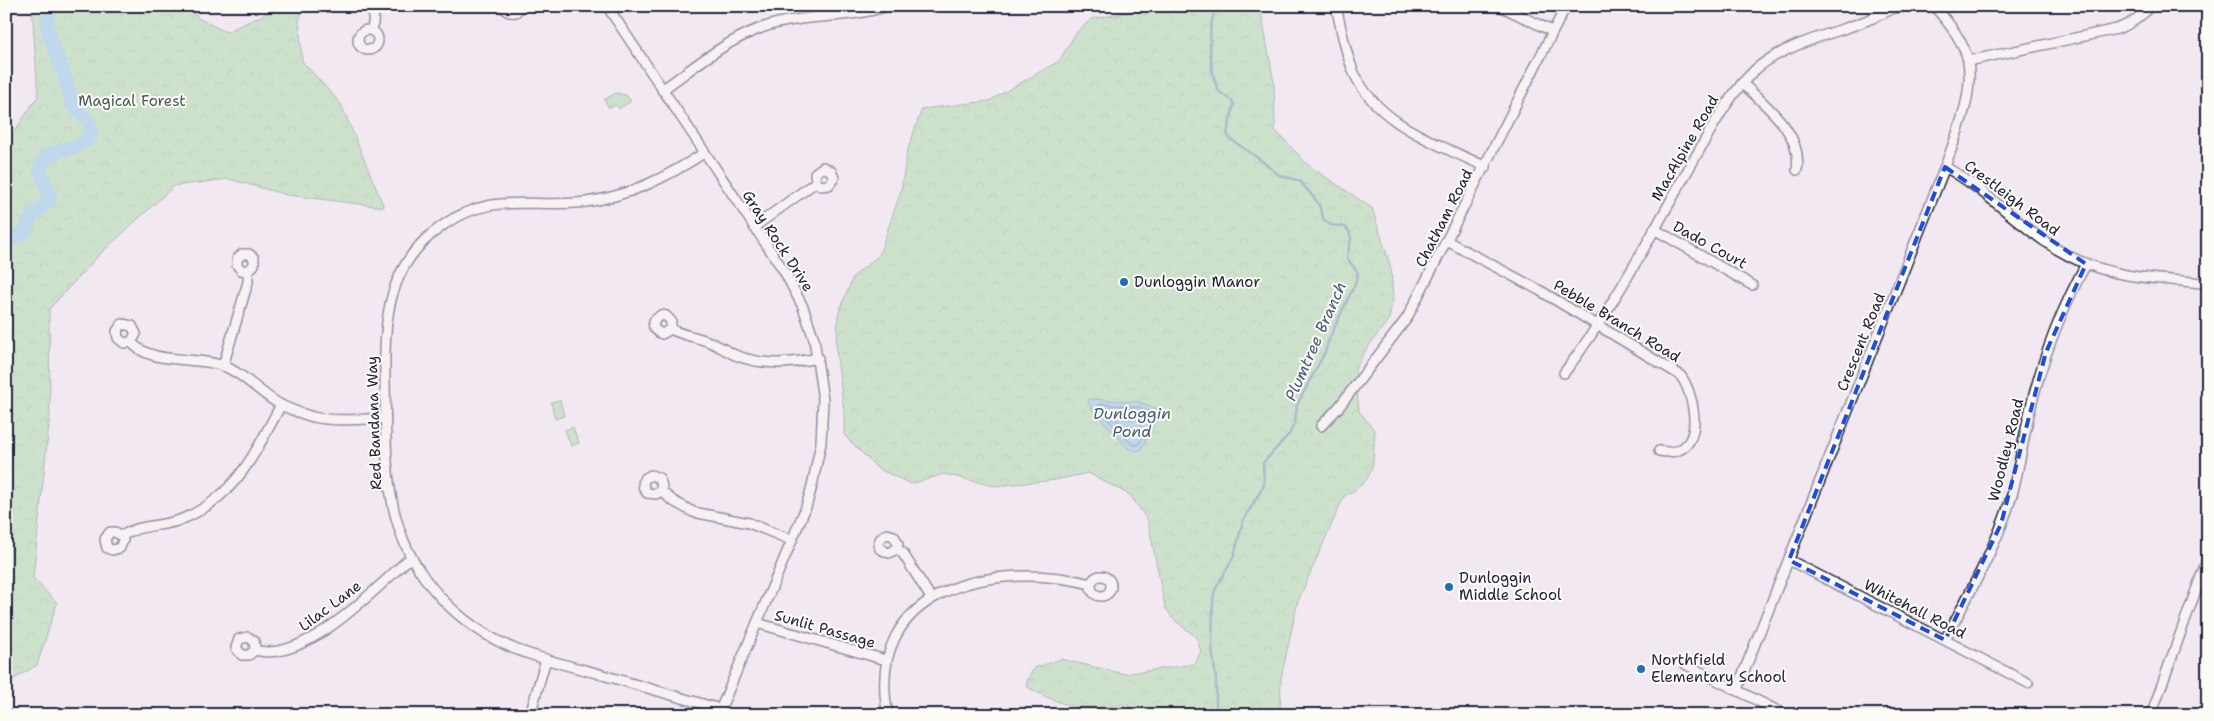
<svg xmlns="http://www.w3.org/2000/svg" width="2214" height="721" font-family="'Shantell Sans',sans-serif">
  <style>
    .grass { fill: url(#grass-tufts); stroke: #627e6d }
    .forest { fill: url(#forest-crowns); stroke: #627e6d }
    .water { fill: url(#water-waves); stroke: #5c84a0 }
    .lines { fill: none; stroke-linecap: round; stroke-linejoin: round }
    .shore { stroke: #48647e; stroke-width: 1 }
    .stream { stroke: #5c84a0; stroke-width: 2.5 }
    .river { stroke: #82c6e3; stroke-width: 14 }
    .minor-casing { stroke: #22223b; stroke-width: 12 }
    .minor { stroke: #fdfcf7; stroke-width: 9 }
    .marked { fill: none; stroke: #1d4ed8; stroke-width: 4; stroke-dasharray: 10 6; stroke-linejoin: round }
    .poi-dot { fill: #1f6fb2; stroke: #fdfcf7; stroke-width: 2 }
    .labels { text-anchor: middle; stroke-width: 4; stroke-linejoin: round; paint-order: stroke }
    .park-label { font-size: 15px; fill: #485959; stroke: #fdfcf7 }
    .street-label { font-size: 15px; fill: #22223b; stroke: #fdfcf7 }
    .poi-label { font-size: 15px; fill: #22223b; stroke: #fdfcf7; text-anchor: start }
    .water-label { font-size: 16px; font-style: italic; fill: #445b76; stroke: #fdfcf7 }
  </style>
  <defs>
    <pattern id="grass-tufts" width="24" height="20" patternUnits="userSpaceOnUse" patternTransform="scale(1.25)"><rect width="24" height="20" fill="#a1da9f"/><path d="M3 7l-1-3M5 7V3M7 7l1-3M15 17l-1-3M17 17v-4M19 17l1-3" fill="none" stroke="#8abb8a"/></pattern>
    <pattern id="forest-crowns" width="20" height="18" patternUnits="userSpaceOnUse" patternTransform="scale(1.25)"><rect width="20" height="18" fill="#a1da9f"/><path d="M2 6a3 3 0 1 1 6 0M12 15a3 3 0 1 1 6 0" fill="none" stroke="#8abb8a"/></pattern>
    <pattern id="water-waves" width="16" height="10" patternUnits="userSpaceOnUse" patternTransform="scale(1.25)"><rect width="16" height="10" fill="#82c6e3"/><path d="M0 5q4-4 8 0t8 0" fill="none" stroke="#70aac4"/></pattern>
  </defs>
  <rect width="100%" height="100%" fill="#f2e8f2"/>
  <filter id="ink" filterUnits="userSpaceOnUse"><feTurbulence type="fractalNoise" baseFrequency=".02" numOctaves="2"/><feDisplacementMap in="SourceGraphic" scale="10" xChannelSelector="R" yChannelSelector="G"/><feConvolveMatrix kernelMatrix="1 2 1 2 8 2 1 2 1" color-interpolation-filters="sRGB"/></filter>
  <g filter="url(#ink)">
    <g class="grass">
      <path d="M616 93 626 95 631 101 619 109 616 105 609 108 604 100Z"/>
      <path d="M560 400 564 416 555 419 551 402Z"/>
      <path d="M573 427 579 443 571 446 565 430Z"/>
    </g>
    <g class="forest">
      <path d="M32 6H189L198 18 226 32 263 15 274 6H304L299 20 302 61 341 104 384 207 287 195 229 179 174 186 100 254 49 309 50 414 33 578 57 603 37 665 6 684V144L38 96Z"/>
      <path d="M1148 6H1260L1274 83 1275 130 1308 165 1372 208 1391 268 1393 298 1389 319 1363 354 1355 370 1359 411 1375 431C1372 465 1378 480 1344 496L1298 601 1281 678 1280 715H1134L1128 705C1117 704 1111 707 1101 709 1081 713 1042 697 1026 686L1030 674 1035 668 1061 659 1124 674 1195 664 1201 651 1196 637 1173 619 1165 607 1148 521 1130 495 1088 473 1056 480 994 486 944 474 911 484 877 468 844 435V411L836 350 838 315 853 277 879 255 901 191 907 152 922 109 989 101 1059 61 1076 33 1091 19 1120 14Z"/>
    </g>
    <path class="water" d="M1089 399 1139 402 1158 409 1160 413 1141 450 1137 451 1129 449 1092 409 1088 402Z"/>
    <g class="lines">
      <g class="shore">
        <path d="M1100 404 1138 407 1153 413V418L1138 445C1128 445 1106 417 1098 408Z"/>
        <path d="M1115 412 1145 416 1136 436H1133L1113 416Z"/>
      </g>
      <path class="stream" d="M1216 715V680L1212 648 1213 599 1215 590 1234 556 1243 521 1264 485 1263 463 1290 433 1295 422 1297 405 1325 352 1329 339 1355 284 1358 273 1347 258 1351 238 1349 231 1345 227 1331 225 1324 220 1318 203 1300 181 1279 175 1258 158 1230 139 1227 134 1234 104C1231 97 1224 97 1219 91 1210 78 1206 24 1216 11 1218 9 1221 8 1223 6"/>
      <path class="river" d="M6 241 25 232 32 216 49 200 50 195 40 173 41 165 45 157 58 151 75 147 84 142 90 136 91 128 88 121 73 106 65 78 47 29 49 12 52 6"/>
      <g class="minor-casing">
        <g id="minor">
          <path d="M504 6C506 12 510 13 516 12L521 6"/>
          <path d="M607 6 784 271 803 307 814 339 823 400 821 443 812 486 806 507 718 715"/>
          <path d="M1336 6C1341 28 1345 52 1354 73 1379 126 1437 143 1486 167"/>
          <path d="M1500 6 1552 31"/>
          <path d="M1893 8 1915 6"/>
          <circle cx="368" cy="40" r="10"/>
          <path d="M372 31 375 6"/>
          <path d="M1968 61 2117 29C2131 24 2141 18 2150 6"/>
          <path d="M1742 83C1766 106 1803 133 1797 170"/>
          <path d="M662 90C697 65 732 35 774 24 812 14 850 19 887 6"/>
          <path d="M704 153C667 177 630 196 586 202 532 209 493 190 442 226 387 264 384 319 385 380 386 426 384 474 396 518 412 578 459 626 515 649 541 659 569 666 596 673 637 685 678 697 720 709"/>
          <path d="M1945 167C1995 194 2033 244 2087 264 2128 280 2165 278 2208 284"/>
          <path d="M754 227 816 182 821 186 829 185 834 178 831 171 823 167 815 173 816 182"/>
          <path d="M1654 229 1752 285"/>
          <path d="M1447 241 1539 290 1680 375C1693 391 1704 439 1679 450 1673 453 1665 452 1659 451"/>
          <path d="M671 329 662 334C655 331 652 328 654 321L661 315 666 316 671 321V329C681 335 693 336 704 340 715 343 724 350 735 355 763 366 789 364 818 358"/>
          <path d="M131 342 124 343 118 338 117 331 122 324 132 326 136 334 131 342C151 365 192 356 221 365 244 373 260 394 281 405 291 410 303 414 313 417 337 422 362 419 386 418"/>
          <path d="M223 366 248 282V271L241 270 237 265V259L242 254H249L254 258V265L248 271"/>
          <path d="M1564 373C1612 310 1649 239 1688 170 1708 136 1726 97 1755 70 1780 47 1826 35 1858 24 1870 19 1885 14 1896 6"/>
          <path d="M1321 426 1339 407 1407 318 1566 6"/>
          <path d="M660 490 656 494 647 493 643 486 644 479 651 475 659 478 662 486 660 490 673 501 693 512 749 523 791 540"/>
          <path d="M122 536 123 540 120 548 112 550 107 548 105 539 110 532H115L122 536C139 524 161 527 180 520 236 498 254 454 281 405"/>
          <path d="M896 549 898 544 894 536 887 534C880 537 877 542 880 549L889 553 896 549 902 552 931 598"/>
          <path d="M1789 560 2028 683"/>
          <circle cx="1101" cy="586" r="10"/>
          <path d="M757 623 886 660"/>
          <path d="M1945 640C1969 593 1997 546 2012 495 2021 461 2025 425 2035 391 2047 346 2064 305 2086 264"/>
          <path d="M255 650 249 655H242L236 648 239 639 248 637 254 641 255 650C304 665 376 588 411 557"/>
          <path d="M1685 664 1786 715"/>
          <path d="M1737 689 1945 167C1956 135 1974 96 1968 62 1965 42 1947 21 1934 6"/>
          <path d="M530 715 546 659"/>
          <path d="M888 715C862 587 995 560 1091 584"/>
          <path d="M2151 715 2208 557"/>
        </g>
      </g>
      <use href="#minor" class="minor"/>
    </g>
  </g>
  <path d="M0 0H2214V721H0ZM1945 167 2086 264 2046 352 2001 524 1945 640 1789 560Z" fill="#f2e8f2" fill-opacity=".55" fill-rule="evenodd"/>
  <path class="marked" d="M1945 167 2086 264 2046 352 2001 524 1945 640 1789 560Z"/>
  <g class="poi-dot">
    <circle cx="1124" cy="282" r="5"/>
    <circle cx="1449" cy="587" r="5"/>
    <circle cx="1641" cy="669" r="5"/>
  </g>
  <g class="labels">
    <g class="park-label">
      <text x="132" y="106">Magical Forest</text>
    </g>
    <g class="street-label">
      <text transform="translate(1685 148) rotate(-60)" y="5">MacAlpine Road</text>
      <text transform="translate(2012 198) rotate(37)" y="5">Crestleigh Road</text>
      <text transform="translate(1444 218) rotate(-63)" y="5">Chatham Road</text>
      <text transform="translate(778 241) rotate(57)" y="5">Gray Rock Drive</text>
      <text transform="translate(1710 245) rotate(29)" y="5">Dado Court</text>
      <text transform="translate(1617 321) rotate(31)" y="5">Pebble Branch Road</text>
      <text transform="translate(1861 342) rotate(-68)" y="5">Crescent Road</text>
      <text transform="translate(374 423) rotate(-92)" y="5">Red Bandana Way</text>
      <text transform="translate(2006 450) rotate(-76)" y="5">Woodley Road</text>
      <text transform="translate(330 606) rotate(-37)" y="5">Lilac Lane</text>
      <text transform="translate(1915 609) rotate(27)" y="5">Whitehall Road</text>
      <text transform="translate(825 629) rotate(16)" y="5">Sunlit Passage</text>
    </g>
    <g class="poi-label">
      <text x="1134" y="287">Dunloggin Manor</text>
      <text x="1459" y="583">Dunloggin<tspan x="1459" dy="17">Middle School</tspan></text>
      <text x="1651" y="665">Northfield<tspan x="1651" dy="17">Elementary School</tspan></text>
    </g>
    <g class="water-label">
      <text transform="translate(1315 341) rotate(-66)" y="6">Plumtree Branch</text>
      <text x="1132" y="419">Dunloggin<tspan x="1132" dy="18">Pond</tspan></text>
    </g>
  </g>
  <rect width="2214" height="721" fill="none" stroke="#fdfcf7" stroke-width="25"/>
  <rect x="12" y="12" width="2189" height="696" fill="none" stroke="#22223b" stroke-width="2" filter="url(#ink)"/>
</svg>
